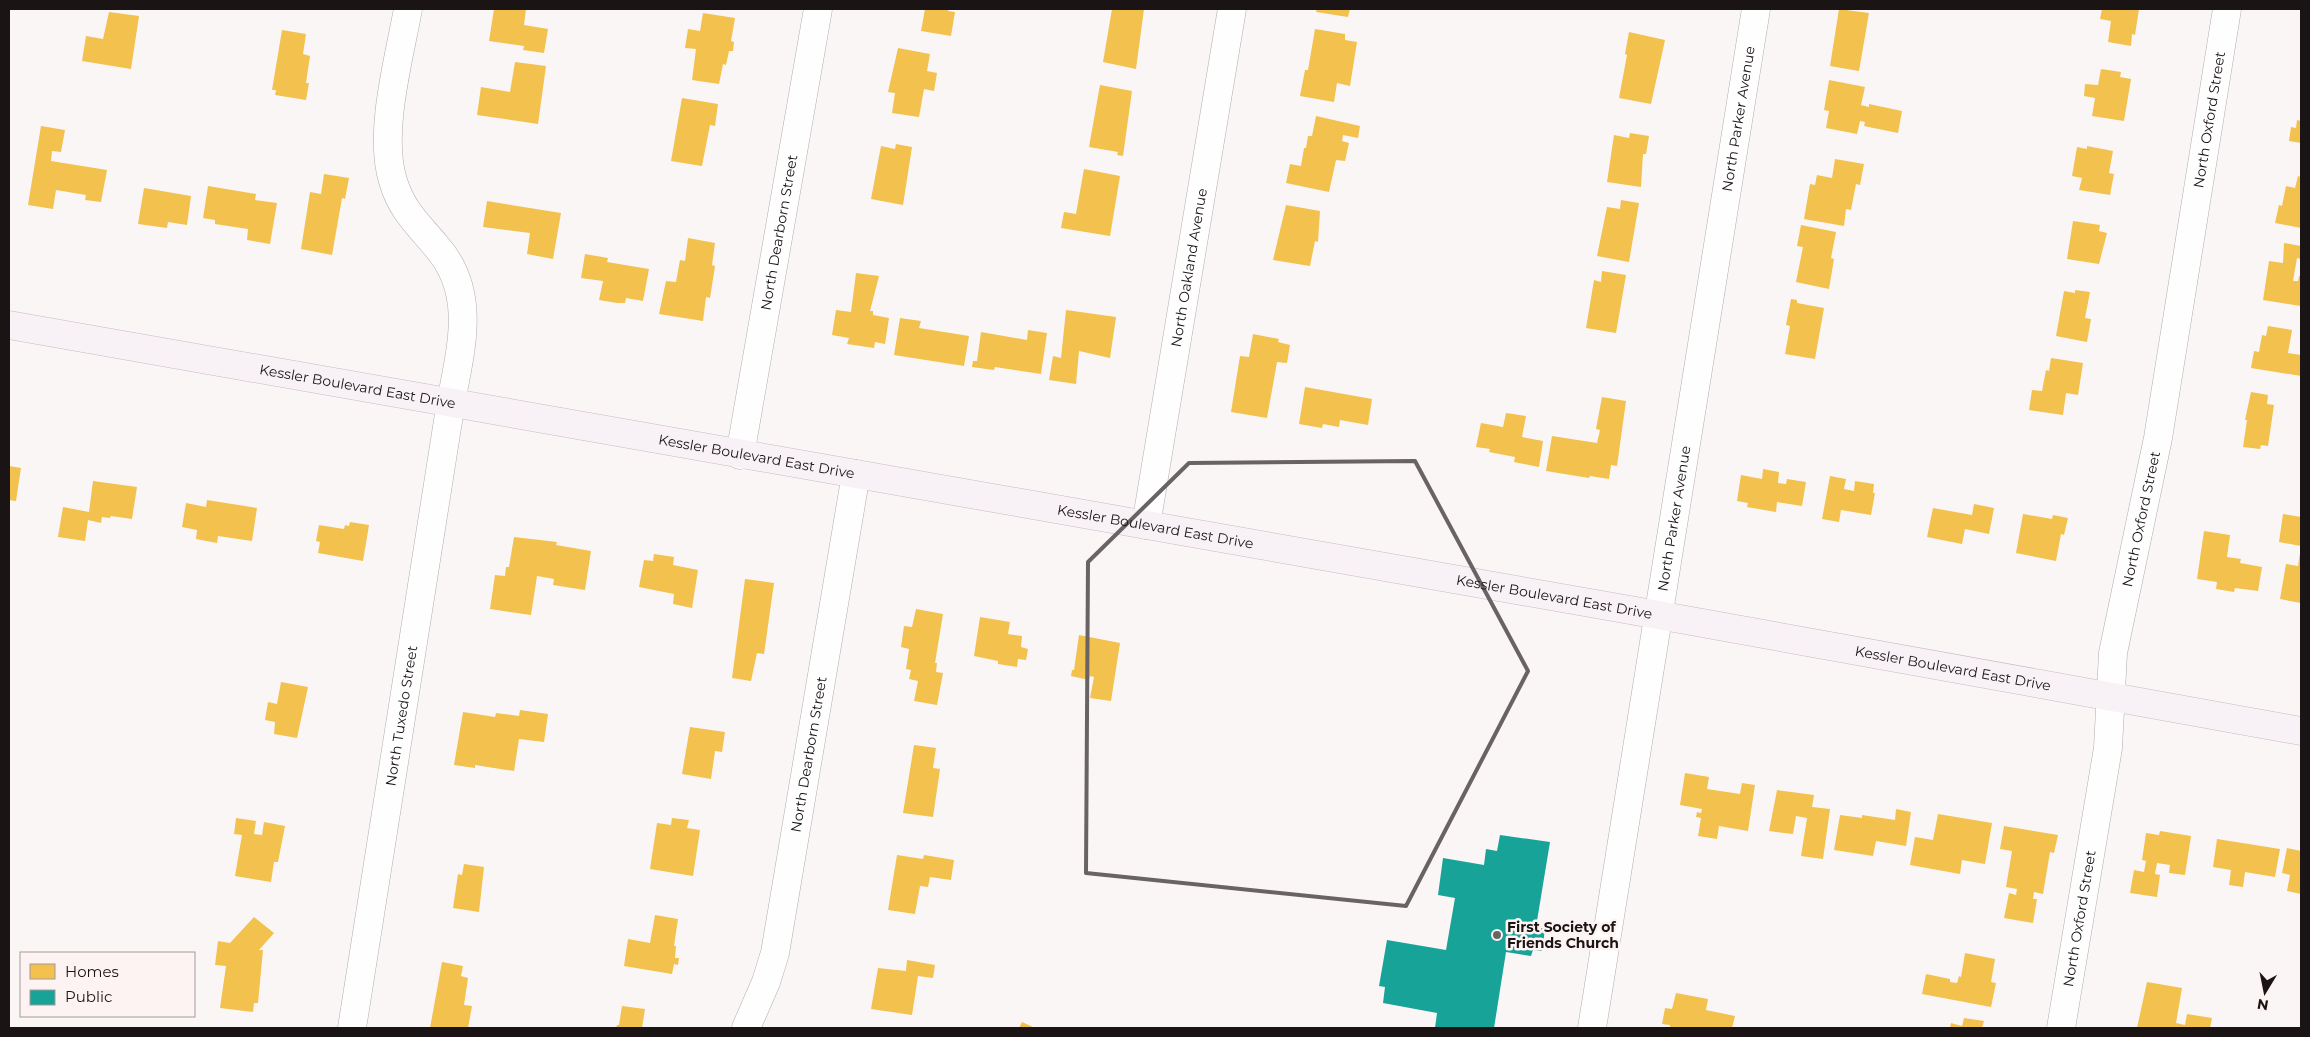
<svg xmlns="http://www.w3.org/2000/svg" width="2310" height="1037" font-family="Montserrat,sans-serif">
  <style>
    .homes { fill: #f2c14e }
    .public { fill: #17a398 }
    .lines { fill: none; stroke-linecap: round; stroke-linejoin: round }
    .minor-casing { stroke: #b1acac; stroke-width: 29 }
    .major-casing { stroke: #c7b9c0; stroke-width: 29 }
    .minor { stroke: #fefefe; stroke-width: 28 }
    .major { stroke: #f8f2f6; stroke-width: 28 }
    .marked { fill: none; stroke: #696364; stroke-width: 4; stroke-linejoin: round }
    .poi-dot { fill: #696364; stroke: #fef3f3; stroke-width: 2 }
    .labels { text-anchor: middle; stroke-width: 5; stroke-linejoin: round; paint-order: stroke }
    .street-label { font-size: 14px; fill: #1b1415; stroke: #fef3f3 }
    .poi-label { font-size: 14px; font-weight: bold; fill: #1b1415; stroke: #fef3f3; text-anchor: start }
  </style>
  <rect width="100%" height="100%" fill="#fbf6f6"/>
  <g class="homes">
    <path d="M494 9H526L524 25 548 29 544 53 523 50 524 46 489 41Z"/>
    <path d="M925 9H949L948 11 955 12 951 36 921 31Z"/>
    <path d="M1112 9H1144L1136 69 1103 62Z"/>
    <path d="M1317 9H1350L1348 17 1316 12Z"/>
    <path d="M1839 9 1869 13 1859 71 1830 66Z"/>
    <path d="M2102 9H2139L2135 35 2132 34 2131 46 2108 42 2111 21 2100 19Z"/>
    <path d="M109 12 139 16 131 69 82 61 86 36 103 39Z"/>
    <path d="M703 13 735 18 731 41 734 42 733 51H729L726 65 723 64 719 84 692 80 696 49 685 48 688 29 700 31Z"/>
    <path d="M1315 29 1345 34V40L1357 42 1350 86 1337 83 1334 102 1300 96 1305 70H1308Z"/>
    <path d="M282 30 306 34 303 54 310 56 306 83H309L306 100 275 95 276 90H272Z"/>
    <path d="M1629 32 1665 40 1651 104 1619 98 1627 55 1625 54Z"/>
    <path d="M898 48 930 54 927 71 937 73 934 91 924 89 919 117 892 113 895 93 888 92Z"/>
    <path d="M515 62 546 66 538 124 477 115 481 87 510 92Z"/>
    <path d="M2101 69 2121 72 2120 77 2131 79 2124 121 2092 116 2095 98 2084 96 2085 84 2098 85Z"/>
    <path d="M1829 80 1865 87 1861 105 1869 107V104L1902 111 1898 133 1864 126 1865 122 1860 121 1857 134 1826 128 1829 111 1824 110Z"/>
    <path d="M1100 85 1132 91 1123 156 1117 155 1118 152 1089 147Z"/>
    <path d="M682 98 718 104 715 126 710 125 702 166 671 161Z"/>
    <path d="M1316 116 1360 126 1358 138 1343 135 1342 141 1349 143 1345 161 1336 160 1329 192 1286 183 1290 164 1301 166 1304 148H1306L1308 136H1312Z"/>
    <path d="M2297 120 2301 121V143L2289 141 2291 127 2296 128Z"/>
    <path d="M41 126 65 130 61 152 52 151 51 161 107 170 101 202 85 200 86 195 56 190 53 209 28 205Z"/>
    <path d="M1630 133 1649 136 1646 154H1643L1641 187 1607 182 1614 135 1629 138Z"/>
    <path d="M896 144 912 147 903 205 871 199 881 146 895 149Z"/>
    <path d="M2087 146 2113 151 2109 173 2114 174 2110 195 2079 190 2082 178 2072 176 2077 147 2087 149Z"/>
    <path d="M1835 159 1864 164 1860 185 1856 184 1851 210 1846 209 1844 226 1804 219 1810 184 1815 185 1817 175 1832 178Z"/>
    <path d="M1084 169 1120 176 1110 236 1061 228 1064 212 1076 214Z"/>
    <path d="M324 174 349 178 345 199 342 198 332 255 301 249 310 192 321 194Z"/>
    <path d="M2298 176 2301 177V228L2275 223 2279 205 2282 206 2286 186 2295 188Z"/>
    <path d="M208 186 256 194 255 200 277 203 270 244 247 240 248 229 215 224V220L203 218Z"/>
    <path d="M144 188 191 196 187 225 168 222 167 228 138 224Z"/>
    <path d="M1621 200 1639 203 1629 262 1597 256 1607 207 1620 209Z"/>
    <path d="M487 201 561 213 553 259 527 254 530 233 483 227Z"/>
    <path d="M1286 205 1320 211 1318 242 1315 241 1310 266 1273 260Z"/>
    <path d="M2073 221 2100 225 2099 231 2107 233 2099 264 2067 259Z"/>
    <path d="M1801 225 1836 232 1831 258 1834 259 1829 289 1796 282 1803 247 1797 246Z"/>
    <path d="M688 238 715 243 712 265 715 266 710 298 706 297 703 321 659 314 666 281 676 282 680 260 685 261Z"/>
    <path d="M2284 243 2301 246V259L2297 258 2293 281H2298L2299 276H2301V306L2263 300 2269 261 2283 263Z"/>
    <path d="M585 254 608 258 607 262 649 269 643 301 626 298 625 303H617L599 300 603 281 581 278Z"/>
    <path d="M1602 271 1626 275 1616 333 1586 328 1594 280 1601 282Z"/>
    <path d="M856 273 879 276 870 311H873V315L889 318 885 344 875 342 874 348 847 344 849 338 832 335 836 310 851 312Z"/>
    <path d="M2075 290 2090 292 2085 318 2091 319 2087 342 2056 336 2064 291 2075 293Z"/>
    <path d="M1791 299 1797 300V303L1824 308 1815 359 1785 354 1790 326 1786 325Z"/>
    <path d="M1066 310 1116 317 1110 358 1079 351 1076 384 1049 380 1053 356 1061 358Z"/>
    <path d="M900 318 921 321 919 328 969 336 964 366 894 355Z"/>
    <path d="M2268 326 2292 330 2288 353 2301 355V376L2251 368 2254 351 2259 352 2262 335 2266 336Z"/>
    <path d="M1028 330 1047 333 1041 374 995 367 994 370 972 367 973 361H977L981 332 1027 340Z"/>
    <path d="M1253 334 1279 339 1278 342 1290 345 1287 363 1277 362 1267 418 1231 412 1240 356 1249 357Z"/>
    <path d="M2051 358 2083 363 2078 395 2066 393 2063 415 2029 410 2032 390 2042 391 2046 370 2049 371Z"/>
    <path d="M1305 387 1372 399 1368 425 1340 420 1339 427 1323 424 1322 428 1299 424Z"/>
    <path d="M2251 392 2268 395 2267 404 2274 405 2268 446 2261 445 2260 449 2243 447 2247 420H2245Z"/>
    <path d="M1602 397 1626 401 1617 466 1611 465 1609 479 1590 476 1589 478 1546 471 1552 436 1597 443 1600 430 1596 429Z"/>
    <path d="M1506 413 1526 416 1522 437 1543 441 1539 467 1514 462 1515 457 1489 452 1490 449 1476 447 1481 423 1503 427Z"/>
    <path d="M9 466 21 468 16 501 9 500Z"/>
    <path d="M1763 469 1779 472 1778 483 1786 484 1787 479 1806 482 1802 506 1777 502 1776 512 1747 507 1748 503 1737 501 1741 475 1762 479Z"/>
    <path d="M1830 476 1846 479 1844 489 1854 491 1855 481 1874 484 1873 493H1875L1871 515 1841 510 1839 522 1822 519Z"/>
    <path d="M93 481 137 487 132 519 111 516 110 518 102 517 101 523 88 520 85 541 58 537 63 507 89 512Z"/>
    <path d="M207 500 257 508 252 541 218 536 217 543 196 539 197 530 182 527 186 503 206 507Z"/>
    <path d="M1974 504 1994 508 1989 534 1965 529 1962 544 1927 537 1933 508 1972 515Z"/>
    <path d="M2023 514 2052 519 2053 515 2068 518 2064 535 2061 534 2056 561 2016 553Z"/>
    <path d="M2283 514 2301 517V546L2279 542Z"/>
    <path d="M350 522 369 525 363 561 318 553 320 542 316 541 319 525 344 529 345 525 349 526Z"/>
    <path d="M2204 531 2230 535 2227 557 2241 559 2240 563 2262 567 2258 591 2235 588 2234 592 2216 589 2217 582 2197 579Z"/>
    <path d="M514 537 557 542 556 545 591 551 585 590 553 585 554 579 537 576 531 615 490 609 495 575 505 576 506 567H509Z"/>
    <path d="M2300 553 2301 603 2280 599 2286 564 2298 566Z"/>
    <path d="M654 554 674 557 673 565 698 570 692 608 673 604 674 594 639 587 644 560 653 561Z"/>
    <path d="M745 579 774 583 764 654 757 653 751 681 732 678Z"/>
    <path d="M916 609 943 614 935 663H937L936 672 943 673 937 705 914 701 918 681 909 679 911 670 906 669 909 649 901 647 904 626 912 627Z"/>
    <path d="M980 617 1010 622 1008 634 1022 636 1021 647 1028 649 1026 660 1018 659 1017 667 998 664V661L974 656Z"/>
    <path d="M1079 635 1120 643 1111 701 1090 698 1094 677 1090 676 1089 680 1071 676 1072 670H1074Z"/>
    <path d="M281 682 308 687 297 738 274 734 275 722 265 720 268 702 277 704Z"/>
    <path d="M520 710 548 714 544 742 519 739 514 771 475 765V768L454 765 463 712 495 717 496 713 519 716Z"/>
    <path d="M690 727 725 732 722 752 715 751 711 779 682 774Z"/>
    <path d="M914 745 936 748 933 768 940 769 933 817 903 813Z"/>
    <path d="M1685 773 1709 777 1707 789 1740 794 1742 783 1755 785 1748 831 1719 826 1717 839 1698 836 1701 818 1696 817 1697 812 1701 813 1702 809 1680 805Z"/>
    <path d="M1777 790 1814 795 1812 807 1830 809 1823 859 1801 856 1807 818 1796 816 1793 834 1769 831Z"/>
    <path d="M1896 809 1911 812 1906 846 1876 841 1873 856 1834 850 1840 815 1862 818V815L1895 820Z"/>
    <path d="M1938 814 1992 823 1985 864 1962 860 1960 874 1910 865 1915 837 1933 840Z"/>
    <path d="M236 818 256 821 254 834 262 835 264 822 285 826 278 862H274L271 882 235 876 242 835 234 834Z"/>
    <path d="M672 818 689 820 687 828 700 830 693 876 650 869 657 823 671 825Z"/>
    <path d="M2004 826 2058 835 2054 853 2050 852 2043 894 2034 892 2033 899H2037L2033 923 2004 918 2009 893 2016 895 2017 889 2006 887 2012 851 2000 849Z"/>
    <path d="M2160 831 2191 836 2185 875 2169 873 2170 865 2157 863 2155 874 2160 875 2157 897 2130 893 2134 870 2144 872 2146 861 2142 860 2146 833 2159 835Z"/>
    <path d="M2217 839 2280 849 2275 877 2245 872 2243 887 2229 885 2231 870 2213 867Z"/>
    <path d="M2287 848 2301 851V894L2287 891 2290 875 2282 873Z"/>
    <path d="M897 855 923 859 924 855 954 860 951 880 930 877 928 887 920 886 915 914 888 910Z"/>
    <path d="M464 864 484 867 479 912 453 908 458 874 462 875Z"/>
    <path d="M655 915 678 919 674 946H676L675 958H679L678 965 674 964 672 974 624 966 628 939 650 943Z"/>
    <path d="M254 917 274 933 259 950H263L258 1003H254L253 1012 220 1008 226 966 215 965 218 941 230 943Z"/>
    <path d="M1965 953 1995 959 1991 982 1996 983 1991 1007 1922 994 1926 974 1950 979V982L1957 983 1959 976 1961 977Z"/>
    <path d="M907 960 935 965 933 978 918 976 912 1015 871 1009 878 968 906 971Z"/>
    <path d="M442 962 463 966 461 976 468 978 464 1005 472 1006 468 1028H430Z"/>
    <path d="M2147 982 2182 988 2176 1023 2185 1025 2187 1014 2212 1018 2210 1028H2137Z"/>
    <path d="M1676 993 1708 999 1706 1010 1735 1016 1732 1028H1670V1025L1662 1024 1665 1008 1672 1009Z"/>
    <path d="M622 1006 645 1009 642 1028H616L617 1025H619Z"/>
    <path d="M1964 1018 1984 1021 1982 1028H1950L1951 1023 1962 1026Z"/>
    <path d="M1022 1022 1035 1028H1019Z"/>
  </g>
  <path class="public" d="M1500 835 1550 842 1536 927 1545 929 1542 951 1533 950 1531 956 1506 952 1494 1028H1435L1437 1013 1383 1003 1385 987 1379 986 1387 940 1446 950 1455 898 1438 895 1443 858 1484 865 1486 849 1497 851Z"/>
  <g class="lines">
    <g class="minor-casing">
      <g id="minor">
        <path id="s1" d="M740 455 818 9"/>
        <path id="s2" d="M1146 525 1232 9"/>
        <path id="s3" d="M352 1028 451 402C461 348 477 293 437 247 418 224 402 211 393 181 378 133 399 59 408 9"/>
        <path id="s4" d="M746 1028 766 982 775 953 856 474"/>
        <path id="s5" d="M1592 1028 1756 9"/>
        <path id="s6" d="M2061 1028 2108 748 2113 653 2158 438 2227 9"/>
      </g>
    </g>
    <g class="major-casing">
      <g id="major">
        <path id="s7" d="M9 325 1630 610 2301 731"/>
      </g>
    </g>
    <use href="#minor" class="minor"/>
    <use href="#major" class="major"/>
  </g>
  <path class="marked" d="M1415 461 1528 671 1406 906 1086 873 1088 562 1189 463Z"/>
  <circle class="poi-dot" cx="1497" cy="935" r="5"/>
  <g class="labels">
    <g class="street-label">
      <text dy="5" stroke="none"><textPath href="#s5" startOffset="921">North Parker Avenue</textPath></text>
      <text dy="5" stroke="none"><textPath href="#s6" startOffset="921">North Oxford Street</textPath></text>
      <text dy="5" stroke="none"><textPath href="#s1" startOffset="226">North Dearborn Street</textPath></text>
      <text dy="5" stroke="none"><textPath href="#s2" startOffset="261">North Oakland Avenue</textPath></text>
      <text dy="5" stroke="none"><textPath href="#s7" startOffset="354">Kessler Boulevard East Drive</textPath></text>
      <text dy="5" stroke="none"><textPath href="#s7" startOffset="759">Kessler Boulevard East Drive</textPath></text>
      <text dy="5" stroke="none"><textPath href="#s5" startOffset="516">North Parker Avenue</textPath></text>
      <text dy="5" stroke="none"><textPath href="#s6" startOffset="516">North Oxford Street</textPath></text>
      <text dy="5" stroke="none"><textPath href="#s7" startOffset="1164">Kessler Boulevard East Drive</textPath></text>
      <text dy="5" stroke="none"><textPath href="#s7" startOffset="1569">Kessler Boulevard East Drive</textPath></text>
      <text dy="5" stroke="none"><textPath href="#s7" startOffset="1974">Kessler Boulevard East Drive</textPath></text>
      <text dy="5" stroke="none"><textPath href="#s3" startOffset="316">North Tuxedo Street</textPath></text>
      <text dy="5" stroke="none"><textPath href="#s4" startOffset="282">North Dearborn Street</textPath></text>
      <text dy="5" stroke="none"><textPath href="#s6" startOffset="111">North Oxford Street</textPath></text>
    </g>
    <g class="poi-label">
      <text x="1507" y="932">First Society of<tspan x="1507" dy="16">Friends Church</tspan></text>
    </g>
  </g>
  <rect width="2310" height="1037" fill="none" stroke="#1b1415" stroke-width="20"/>
  <rect x="20" y="952" width="175" height="65" fill="#fef3f3" stroke="#a39a9a"/>
  <rect x="30" y="964" width="25" height="15" fill="#f2c14e" stroke="#a39a9a"/>
  <text x="65" y="977" font-size="15" fill="#1b1415">Homes</text>
  <rect x="30" y="990" width="25" height="15" fill="#17a398" stroke="#a39a9a"/>
  <text x="65" y="1002" font-size="15" fill="#1b1415">Public</text>
  <g transform="translate(2265 992) rotate(190)" stroke="#fef3f3" stroke-width="4" paint-order="stroke">
  <path d="M0-4L9 19L0 12L-9 19Z" fill="#1b1415"/>
  <text y="-8" font-size="14" font-weight="bold" text-anchor="middle" fill="#1b1415">N</text>
  </g>
</svg>
